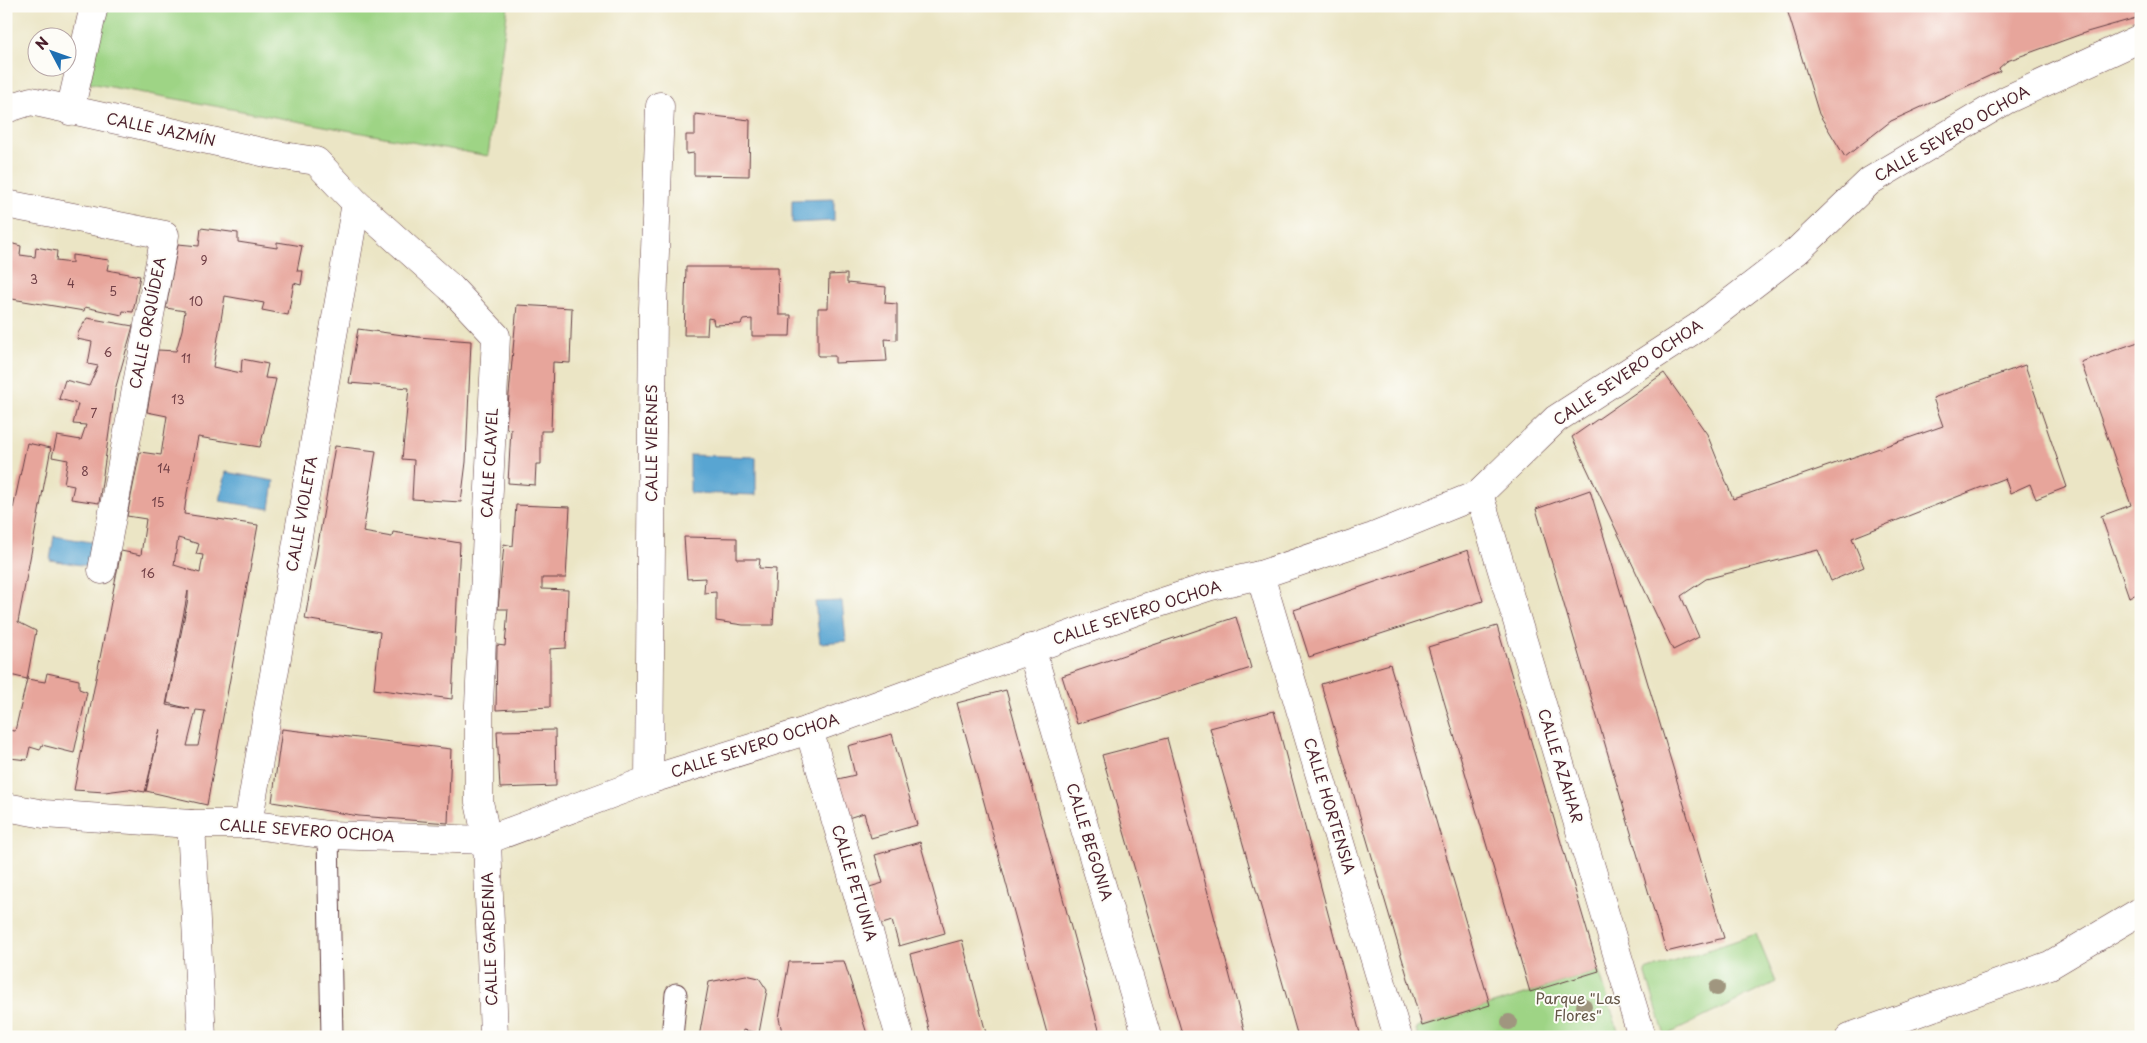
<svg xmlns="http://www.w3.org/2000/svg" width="2147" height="1043" font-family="'Playpen Sans',sans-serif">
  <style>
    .green { fill: #9ed485; stroke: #747a58 }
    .water { fill: #59a5d2; stroke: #52627e }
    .building { fill: #e7a59b; fill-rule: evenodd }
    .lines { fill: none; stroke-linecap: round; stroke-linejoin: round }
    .service-casing { stroke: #623d42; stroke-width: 23 }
    .minor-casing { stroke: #623d42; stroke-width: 29 }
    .tertiary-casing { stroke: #623d42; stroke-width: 29 }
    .service { stroke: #fff; stroke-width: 21 }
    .minor { stroke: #fff; stroke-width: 28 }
    .tertiary { stroke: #fff; stroke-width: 28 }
    .tree { fill: #a0967f }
    .labels { text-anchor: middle; stroke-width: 4; stroke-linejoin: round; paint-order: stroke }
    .number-label { font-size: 12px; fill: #714047 }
    .street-label { font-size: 15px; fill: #4a1f2b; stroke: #fdfcf7 }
    .park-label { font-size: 15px; fill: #635546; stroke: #fdfcf7 }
  </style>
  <rect width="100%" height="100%" fill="#fdfcf7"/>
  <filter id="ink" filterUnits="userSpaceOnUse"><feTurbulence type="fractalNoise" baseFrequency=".02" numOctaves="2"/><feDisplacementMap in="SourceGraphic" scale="10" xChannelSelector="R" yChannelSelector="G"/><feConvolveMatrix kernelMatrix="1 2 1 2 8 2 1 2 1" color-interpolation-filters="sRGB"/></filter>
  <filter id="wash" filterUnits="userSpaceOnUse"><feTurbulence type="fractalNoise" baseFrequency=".0096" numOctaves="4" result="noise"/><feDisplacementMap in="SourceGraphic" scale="20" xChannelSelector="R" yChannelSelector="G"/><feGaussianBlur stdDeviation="1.12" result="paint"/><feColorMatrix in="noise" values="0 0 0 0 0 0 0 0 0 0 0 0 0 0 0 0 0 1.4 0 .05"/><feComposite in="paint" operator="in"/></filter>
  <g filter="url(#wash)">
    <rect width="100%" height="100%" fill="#ebe5c5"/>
    <g class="green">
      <path d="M105 6H508L488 156 89 83Z"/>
      <path d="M1756 934 1776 982 1665 1036 1645 971Z"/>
      <path d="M1599 971 1620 1037H1418L1416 1029 1422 1026Z"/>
    </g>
    <g class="water">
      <path d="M834 199V221L792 223V200Z"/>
      <path d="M690 455 756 457V495L690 493Z"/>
      <path d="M226 472 274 481 270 509 220 501Z"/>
      <path d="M54 536 97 543 93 567 50 560Z"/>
      <path d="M842 601 846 641 820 643 815 602Z"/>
    </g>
    <g id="blocks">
      <g class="building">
        <path d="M1786 6H2134L2136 18 2087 32 2007 61 1999 68 2000 71 1891 121 1845 157 1819 114Z"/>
        <path d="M695 114 750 120 749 176 694 175V153L686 154V135H695Z"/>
        <path d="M201 228 238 233V242L277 248V242L302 246 297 271H303L301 285 294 283 288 315 262 310 264 303 225 296 213 367 241 373 242 359 268 364 265 378 276 379 260 447 198 437 187 493 184 514 258 525 207 805 146 791 160 729 145 792 128 789 105 792 74 790 121 551 141 555 146 519 127 516 140 452 161 455 167 416 147 412 158 350 176 351 182 330 185 311 166 308 178 244 199 246ZM178 538 199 544 196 554 203 555 200 573 174 565ZM188 591V599L167 703 190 709 166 705ZM196 710 205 711 198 746H187Z"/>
        <path d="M6 242 21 246 20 255 35 257 36 247 57 251 56 261 72 263V255L109 260 107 270 140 276 133 312 123 311 122 315 85 307 84 311 6 298Z"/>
        <path d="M686 267H778L779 315H791L790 336H752V319L743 320 741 324 714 325 713 319 708 318 707 335H684Z"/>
        <path d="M847 274V283L886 287 885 303 897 304V340L885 339 887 361 835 363V356H818V308H828L829 275Z"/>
        <path d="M517 305 572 308 570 363 553 362 551 431H541V464H536L535 485 508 483 511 429 506 428Z"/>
        <path d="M87 318 133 326 115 390 99 503 71 499 74 486 64 484 68 460 52 457 57 436 81 440 86 425 73 424 78 404 59 399 65 380 89 386 98 366 88 364 92 342 77 339 78 333Z"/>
        <path d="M358 329 418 337 471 341 466 462 461 502 412 499 414 460 402 459 409 388 349 383Z"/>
        <path d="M2141 341V593L2129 597 2101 516 2131 505 2081 362Z"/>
        <path d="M2025 365 2067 487 2036 499 2030 484 2010 493 2005 478 1852 538 1864 567 1831 581 1818 550 1706 579 1681 596 1699 637 1673 650 1572 437 1664 373 1707 434 1733 499 1943 426 1933 398Z"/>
        <path d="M27 443 51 448 18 622 36 631 27 679 6 674V542Z"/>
        <path d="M335 446 376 451 363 532 392 537 393 532 460 543 452 699 374 689 380 632 305 619Z"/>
        <path d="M1590 490 1724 938 1666 952 1536 509Z"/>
        <path d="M516 505 570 507 566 578H542V589L568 590 566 648 550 649V707L496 710 497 645 505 646 508 609H498L504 544 513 546Z"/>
        <path d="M684 537 737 538V559H760L759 568 776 569 773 625H743L716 621V592L704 593 705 578 687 579Z"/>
        <path d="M1468 550 1483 601 1309 657 1294 610Z"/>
        <path d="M1236 617 1251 668 1077 724 1062 676Z"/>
        <path d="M1497 626 1599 971 1530 992 1428 647Z"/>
        <path d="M1390 664 1490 1005 1422 1026 1321 684Z"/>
        <path d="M47 673 79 680V689L87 692 74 753 42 745 40 750 30 747 27 760 10 758 6 776V730L15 731 27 679 45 682Z"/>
        <path d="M1006 690 1101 1037H1048L957 703Z"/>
        <path d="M1274 711 1361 1037H1298L1210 728Z"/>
        <path d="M282 729 451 749 448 823 359 816 272 802Z"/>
        <path d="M555 730 556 786 500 788 497 731Z"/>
        <path d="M892 734 917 825 871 838 864 813 848 818 838 779 855 775 848 746Z"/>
        <path d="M1167 738 1246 1037H1183L1102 755Z"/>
        <path d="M920 842 945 933 899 946 892 921 876 926 866 888 883 883 875 855Z"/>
        <path d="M962 940 987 1037H931L910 954Z"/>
        <path d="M844 961 868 1037H783L779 1018 789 962Z"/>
        <path d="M746 975 759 978 767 990 759 1033 743 1030 742 1037H699L709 982Z"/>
      </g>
    </g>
  </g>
  <g filter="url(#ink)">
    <use href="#blocks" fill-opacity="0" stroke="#623d42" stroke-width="1"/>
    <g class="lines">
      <g class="service-casing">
        <g id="service">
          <path d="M328 835 332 1037"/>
          <path d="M672 1037 676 994"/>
        </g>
      </g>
      <g class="minor-casing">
        <g id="minor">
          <path d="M6 109 31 101 271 154 316 161 356 203 451 288 496 336 479 705V802L487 840 494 1037"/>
          <path d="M70 111 94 6"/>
          <path d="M6 204 165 235 102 570"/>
          <path d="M1479 494 1642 1037"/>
          <path d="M1260 575 1398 1037"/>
          <path d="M1031 648 1147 1037"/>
          <path d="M809 730 900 1037"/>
          <path d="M649 780 653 309 660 106"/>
          <path d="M6 807 44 814 191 824H248L328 835 487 840 649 780 809 730 1147 607 1211 586 1260 575 1373 537 1479 494 1556 419 1698 327 1797 251 1870 181 2006 100 2141 38"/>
          <path d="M191 824 202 1037"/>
          <path d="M248 824 356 203"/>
        </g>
      </g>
      <g class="tertiary-casing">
        <path id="tertiary" d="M1850 1037 2050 965 2141 911"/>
      </g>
      <use href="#service" class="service"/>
      <use href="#minor" class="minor"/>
      <use href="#tertiary" class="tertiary"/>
    </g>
    <g class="tree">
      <circle cx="1717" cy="988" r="8"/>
      <circle cx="1584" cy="1006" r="8"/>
      <circle cx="1509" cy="1022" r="8"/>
    </g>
  </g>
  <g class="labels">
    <g class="number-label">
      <text x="204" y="265">9</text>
      <text x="34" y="284">3</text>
      <text x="71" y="288">4</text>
      <text x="113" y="296">5</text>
      <text x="196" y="306">10</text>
      <text x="108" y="357">6</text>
      <text x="186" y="363">11</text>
      <text x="178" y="404">13</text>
      <text x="94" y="418">7</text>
      <text x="164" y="473">14</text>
      <text x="85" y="476">8</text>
      <text x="158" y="507">15</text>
      <text x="148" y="578">16</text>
    </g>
    <g class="street-label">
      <text transform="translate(161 130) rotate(12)" y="5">CALLE JAZMÍN</text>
      <text transform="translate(1952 134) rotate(-30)" y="5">CALLE SEVERO OCHOA</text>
      <text transform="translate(148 323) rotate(-79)" y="5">CALLE ORQUÍDEA</text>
      <text transform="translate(1628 373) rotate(-34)" y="5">CALLE SEVERO OCHOA</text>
      <text transform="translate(652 443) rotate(-90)" y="5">CALLE VIERNES</text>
      <text transform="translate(490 463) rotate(-87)" y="5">CALLE CLAVEL</text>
      <text transform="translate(302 514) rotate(-80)" y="5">CALLE VIOLETA</text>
      <text transform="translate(1137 613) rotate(-18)" y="5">CALLE SEVERO OCHOA</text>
      <text transform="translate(755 746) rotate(-18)" y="5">CALLE SEVERO OCHOA</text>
      <text transform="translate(1560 766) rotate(73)" y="5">CALLE AZAHAR</text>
      <text transform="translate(1329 806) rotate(73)" y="5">CALLE HORTENSIA</text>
      <text transform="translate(307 831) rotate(4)" y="5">CALLE SEVERO OCHOA</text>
      <text transform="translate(1089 842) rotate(73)" y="5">CALLE BEGONIA</text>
      <text transform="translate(854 883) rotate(73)" y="5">CALLE PETUNIA</text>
      <text transform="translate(490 939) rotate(-92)" y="5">CALLE GARDENIA</text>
    </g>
    <g class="park-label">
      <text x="1578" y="1004">Parque "Las<tspan x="1578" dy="17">Flores"</tspan></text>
    </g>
  </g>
  <rect width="2147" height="1043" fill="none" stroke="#fdfcf7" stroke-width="25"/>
  <g transform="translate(52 52) rotate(311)"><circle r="24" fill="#fdfcf7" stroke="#b5a4a5"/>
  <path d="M0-4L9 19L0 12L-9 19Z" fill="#1f6fb2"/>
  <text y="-8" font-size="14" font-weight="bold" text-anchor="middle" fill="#4a1f2b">N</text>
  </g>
</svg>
